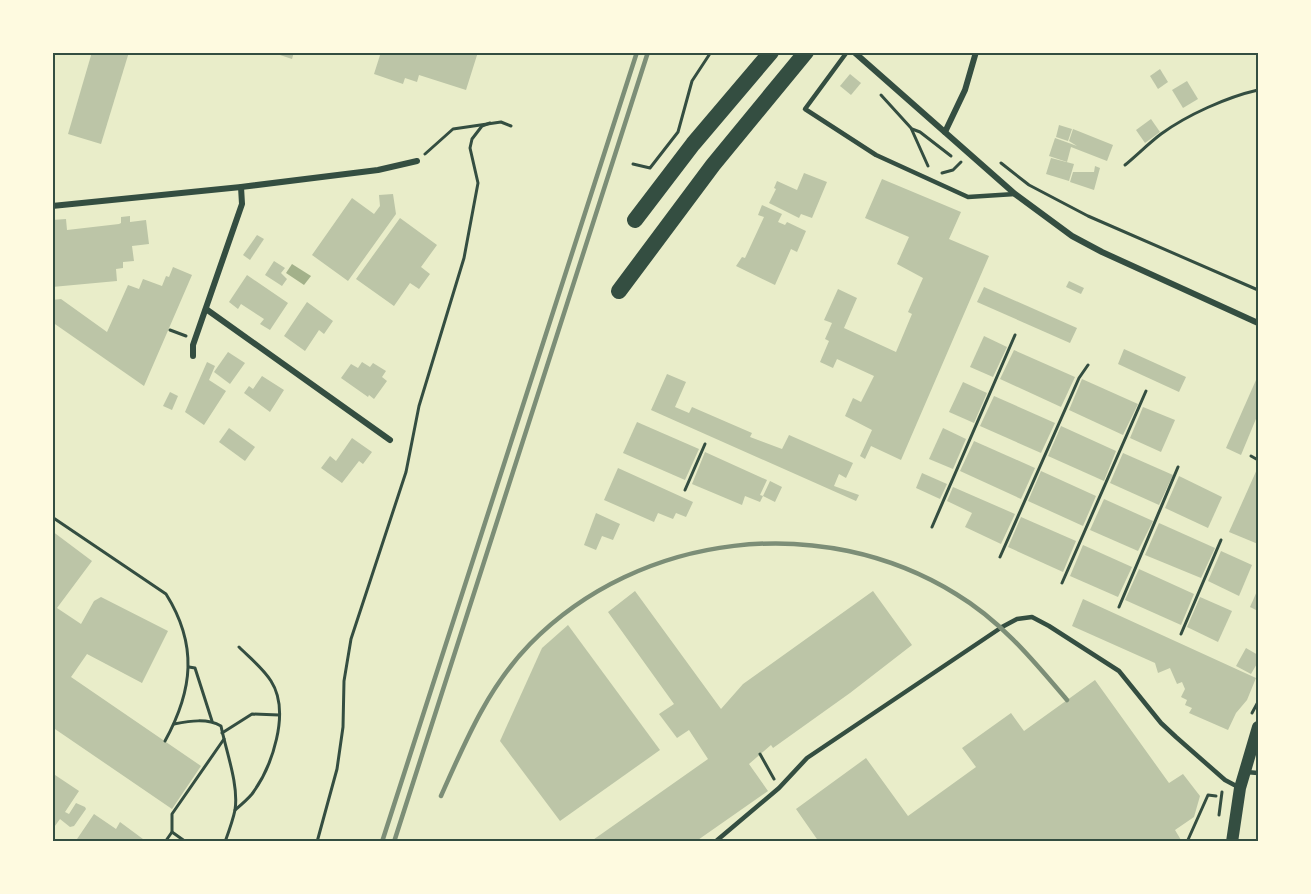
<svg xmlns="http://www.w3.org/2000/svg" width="1311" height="894" font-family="Lato,sans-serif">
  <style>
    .water { fill: #a3b18a }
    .building { fill: #bcc5a7 }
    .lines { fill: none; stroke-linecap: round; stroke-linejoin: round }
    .path { stroke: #344e41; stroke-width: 3 }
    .service { stroke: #344e41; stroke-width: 4.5 }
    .minor { stroke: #344e41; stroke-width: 6 }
    .secondary { stroke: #344e41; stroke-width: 12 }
    .motorway { stroke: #344e41; stroke-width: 16 }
    .rail { stroke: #7c8e77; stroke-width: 4.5 }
    .neatline { fill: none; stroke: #344e41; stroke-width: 2 }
  </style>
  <rect width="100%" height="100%" fill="#e9edc9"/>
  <path class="water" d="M292 264 311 276 304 285 286 273Z"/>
  <g class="building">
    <path d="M92 52H129L101 144 68 134Z"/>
    <path d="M271 52H294L292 59Z"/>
    <path d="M381 52H478L466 90 419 75 417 82 405 78 403 84 374 74Z"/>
    <path d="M1160 69 1168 82 1158 89 1150 76Z"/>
    <path d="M850 74 861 83 851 95 840 86Z"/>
    <path d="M1187 81 1198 99 1183 108 1172 90Z"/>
    <path d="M1151 119 1160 132 1145 143 1136 130Z"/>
    <path d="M1059 125 1072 129 1068 141 1056 137Z"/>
    <path d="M1073 129 1113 145 1107 161 1071 147 1067 162 1049 156 1055 138 1077 146 1069 141Z"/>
    <path d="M1051 158 1074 164 1069 181 1046 174Z"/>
    <path d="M1095 166 1100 168 1094 190 1070 182 1073 172H1094Z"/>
    <path d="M804 173 827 182 812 218 801 214 799 218 769 203 776 189 774 188 777 181 797 190Z"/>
    <path d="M882 179 961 212 949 239 989 256 901 460 871 446 865 459 860 456 872 430 845 416 853 398 861 402 874 376 837 359 833 368 820 362 829 341 825 339 832 323 824 320 838 289 857 298 844 328 896 352 912 314 908 312 923 278 897 264 909 237 865 218Z"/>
    <path d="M393 194 396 214 348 281 312 255 352 198 374 214 380 206 379 195Z"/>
    <path d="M762 205 782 214 778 222 785 225 787 222 806 231 797 252 791 249 775 285 736 266 742 257 745 258 764 217 758 215Z"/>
    <path d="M130 216V222L146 220 149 244 132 246 134 261 123 262V268L116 269 117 281 52 287V220L66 219 67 230 119 224 121 223V217Z"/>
    <path d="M400 218 437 245 421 267 430 274 419 289 410 283 394 306 356 279Z"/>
    <path d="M257 235 264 239 250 260 243 255Z"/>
    <path d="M274 261 285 268 281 273 287 279 282 286 265 275Z"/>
    <path d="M173 267 192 275 144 386 52 322V300L61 299 107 332 128 285 139 289 143 279 162 286 166 276 169 277Z"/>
    <path d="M247 275 288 303 270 330 260 324 264 319 241 304 238 309 229 302Z"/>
    <path d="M1069 281 1084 288 1081 294 1066 287Z"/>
    <path d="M984 287 1077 328 1070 343 977 302Z"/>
    <path d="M307 302 333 321 324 334 319 330 305 351 284 336Z"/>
    <path d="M984 336 1007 347 993 377 970 367Z"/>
    <path d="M1124 349 1186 377 1179 392 1118 364Z"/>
    <path d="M1014 350 1075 377 1061 407 1000 379Z"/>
    <path d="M228 352 245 363 230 384 214 372Z"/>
    <path d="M207 362 215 366 209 380 226 391 204 425 185 412Z"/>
    <path d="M362 362 370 367 373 363 386 371 382 377 387 381 374 399 369 395 368 397 341 378 351 364 358 368Z"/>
    <path d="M667 374 686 382 675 407 689 413 692 407 752 433 750 437 782 449 789 435 853 463 846 478 839 474 834 486 859 495 856 501 651 410Z"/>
    <path d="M262 376 284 390 270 412 244 393 249 386 253 389Z"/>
    <path d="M1082 379 1138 404 1123 435 1069 410Z"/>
    <path d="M1256 380 1258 381V414L1241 455 1226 448Z"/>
    <path d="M963 382 987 393 974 423 949 412Z"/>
    <path d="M170 392 178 396 172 410 163 406Z"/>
    <path d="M994 396 1055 423 1041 453 980 426Z"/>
    <path d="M1143 407 1175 420 1161 452 1130 438Z"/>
    <path d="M637 422 699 449 685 480 623 453Z"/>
    <path d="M1061 426 1116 451 1104 481 1048 456Z"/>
    <path d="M229 428 255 447 245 461 219 442Z"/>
    <path d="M943 428 966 439 953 469 929 459Z"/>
    <path d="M352 438 372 452 363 464 359 461 342 483 321 468 330 456 336 461Z"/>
    <path d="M974 441 1035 468 1021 499 960 471Z"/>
    <path d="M705 452 767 480 760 495 763 496 760 502 745 496 742 505 692 484Z"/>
    <path d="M1123 453 1173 475 1159 505 1110 483Z"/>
    <path d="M1258 467V544L1229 532Z"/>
    <path d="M618 468 693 502 686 517 676 513 673 519 658 513 654 522 604 500Z"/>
    <path d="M1041 471 1096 496 1083 526 1028 501Z"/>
    <path d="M922 473 947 484 940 499 916 488Z"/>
    <path d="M1179 476 1222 497 1208 528 1165 508Z"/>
    <path d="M770 481 782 487 775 502 763 496Z"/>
    <path d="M953 487 1015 514 1001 544 965 527 972 513 947 501Z"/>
    <path d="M1104 499 1153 521 1138 551 1090 530Z"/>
    <path d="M596 513 620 524 613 540 602 536 596 550 584 545Z"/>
    <path d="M1021 517 1076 541 1063 572 1008 547Z"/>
    <path d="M1159 523 1215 548 1201 578 1145 555Z"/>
    <path d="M52 531 92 561 57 608 81 624 94 601 101 597 168 631 142 683 87 654 71 677 201 766 172 809 52 727Z"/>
    <path d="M1083 545 1132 567 1118 597 1070 576Z"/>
    <path d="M1221 551 1252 565 1239 596 1208 581Z"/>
    <path d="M1139 569 1194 594 1181 625 1125 600Z"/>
    <path d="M1258 589V611L1250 607Z"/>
    <path d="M635 591 721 709 743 684 873 591 912 645 850 693 773 748 771 745 749 764 768 791 695 842H590L708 759 689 730 677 738 659 714 674 704 608 612Z"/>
    <path d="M1200 597 1232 611 1218 642 1187 627Z"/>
    <path d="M1083 599 1256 678 1247 700 1236 713 1228 730 1189 713 1192 708 1185 705 1187 700 1181 697 1185 689 1182 682 1177 684 1170 668 1158 673 1155 663 1072 626Z"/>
    <path d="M568 625 660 750 560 821 500 741 542 648Z"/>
    <path d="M1246 648 1258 655V662L1251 674 1236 666Z"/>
    <path d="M1095 680 1169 783 1183 774 1200 796 1194 817 1175 830 1181 840 1180 842H819L796 809 866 758 908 816 976 767 962 748 1011 713 1024 731Z"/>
    <path d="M52 773 79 791 65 812 69 814 76 803 85 807 86 809 74 826 70 827 60 819 52 830Z"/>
    <path d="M94 814 116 829 120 822 147 842H75Z"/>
  </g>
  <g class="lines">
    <g class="path">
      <path d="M881 95 911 128 928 166"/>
      <path d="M912 129 920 132 951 156"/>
      <path d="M425 154 453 129 501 122 511 126"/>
      <path d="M1001 163 1029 185 1088 216 1258 290"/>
      <path d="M633 164 650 168 678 132 692 81 711 52"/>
      <path d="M1125 165C1137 155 1148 144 1161 134 1187 115 1227 97 1258 90"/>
      <path d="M942 173 953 170 961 162"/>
      <path d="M170 330 186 336"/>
      <path d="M1251 456 1258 460"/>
      <path d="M685 490 705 444"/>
      <path d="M52 517 166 594C198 645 193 690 165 741"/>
      <path d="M932 527 1015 335"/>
      <path d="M1000 557 1079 378 1088 365"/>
      <path d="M1062 583 1146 391"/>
      <path d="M1119 607 1178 467"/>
      <path d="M1181 634 1221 540"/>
      <path d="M189 667 195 668 212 721"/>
      <path d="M1252 713 1258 702"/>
      <path d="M174 724C190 721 207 718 221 726 226 751 239 785 235 810 233 820 229 831 225 842"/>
      <path d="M222 733 252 714 279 715"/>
      <path d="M760 754 774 779"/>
      <path d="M235 810C241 805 247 800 252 794 272 767 291 712 271 681 263 668 250 658 239 647"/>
      <path d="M1219 815 1222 792"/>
      <path d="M172 832 186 842"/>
      <path d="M165 842 172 832V814L224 739"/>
      <path d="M317 842 337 769 343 727 344 681 351 639 406 472 419 406 464 258 478 183 470 148 472 139 482 126 490 123"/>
      <path d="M1187 842 1208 795 1216 796"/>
    </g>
    <g class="service">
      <path d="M847 52 805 109 876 155 968 197 1015 194"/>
      <path d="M1246 772 1258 773"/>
      <path d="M715 842 779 788 807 758 1002 627 1017 619 1032 617 1049 626 1119 671 1161 723 1176 737 1225 780 1240 788"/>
    </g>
    <g class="minor">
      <path d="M854 52 1015 194 1072 236 1102 252 1258 323"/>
      <path d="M945 132 965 90 976 52"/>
      <path d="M52 206 241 187 378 170 417 161"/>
      <path d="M206 309 390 440"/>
      <path d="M193 356V345L242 204 241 187"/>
    </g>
    <path class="secondary" d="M1232 842 1240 788 1258 727"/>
    <g class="motorway">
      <path d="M635 220 693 144 771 52"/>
      <path d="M619 291 713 165 806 52"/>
    </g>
    <g class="rail">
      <path d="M441 796C465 742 488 687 530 644 640 532 822 511 956 594 1001 621 1033 660 1067 700"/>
      <path d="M382 842 637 52"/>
      <path d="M394 842 648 52"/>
    </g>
  </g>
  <rect width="1311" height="894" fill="none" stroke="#fefae0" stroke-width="108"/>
  <rect x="54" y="54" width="1203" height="786" class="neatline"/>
</svg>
